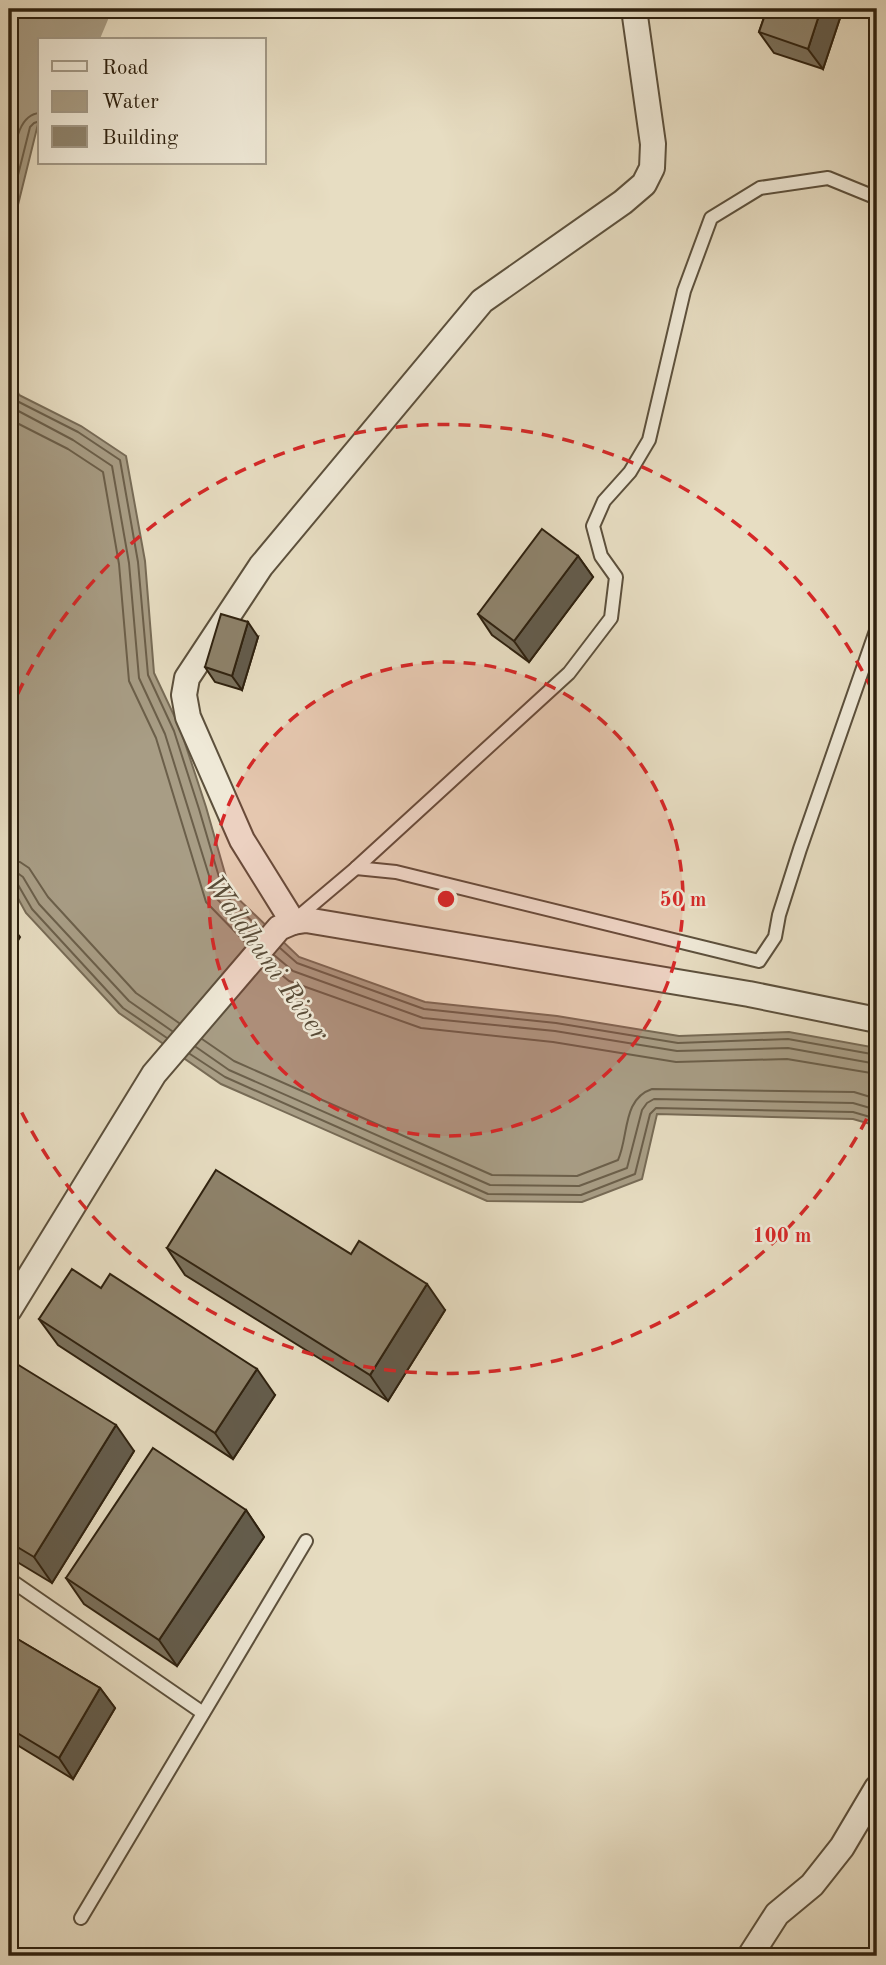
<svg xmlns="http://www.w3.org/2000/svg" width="886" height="1965" font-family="'Old Standard TT',serif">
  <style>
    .water { fill: #a89d85; stroke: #776b56; stroke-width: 2 }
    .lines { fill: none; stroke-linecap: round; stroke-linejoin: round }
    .shore { stroke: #6b5f4a; stroke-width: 2 }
    .river { stroke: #a89d85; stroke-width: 58 }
    .service-casing { stroke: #5c503c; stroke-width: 16 }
    .minor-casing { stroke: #5c503c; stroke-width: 28 }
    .service { stroke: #efe9d7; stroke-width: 12 }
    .minor { stroke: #efe9d7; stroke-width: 24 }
    .wall { fill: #7a715d; stroke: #2e210f; stroke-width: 2 }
    .shaded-wall { fill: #635c4c; stroke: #2e210f; stroke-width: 2 }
    .building { fill: #8e836c; stroke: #2e210f; stroke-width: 2 }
    .ring { fill: none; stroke: #d62828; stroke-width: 3.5; stroke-dasharray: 12 9 }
    .labels { text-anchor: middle; stroke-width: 5; stroke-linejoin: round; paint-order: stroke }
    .water-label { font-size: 28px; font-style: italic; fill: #594c38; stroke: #efe9d7 }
    .centre { fill: #d62828; stroke: #efe9d7; stroke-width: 3.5 }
    .ring-label { font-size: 21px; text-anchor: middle; font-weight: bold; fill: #d62828; stroke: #efe9d7; stroke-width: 5; stroke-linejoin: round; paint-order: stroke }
  </style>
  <rect width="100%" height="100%" fill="#e7ddc2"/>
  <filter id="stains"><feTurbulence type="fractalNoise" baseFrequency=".00286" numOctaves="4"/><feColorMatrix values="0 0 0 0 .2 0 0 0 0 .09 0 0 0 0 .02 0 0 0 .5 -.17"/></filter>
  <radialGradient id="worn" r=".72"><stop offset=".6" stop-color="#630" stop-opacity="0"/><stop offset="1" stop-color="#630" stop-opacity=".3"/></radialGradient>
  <g class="water">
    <path d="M9 9H83L67 40H40V116L9 241Z"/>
    <path d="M9 371 19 395 81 426 126 456 145 561 154 673 180 728 206 807 230 891 299 957 425 1002 557 1016 679 1036 789 1032 877 1048V1126L853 1119 657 1114 642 1179 582 1202 487 1201 221 1084 119 1013 26 913 9 882Z"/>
  </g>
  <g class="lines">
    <g class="shore">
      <path d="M9 176C14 156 15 114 40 113"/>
      <path d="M9 211 30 127 34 123 40 121"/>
      <path d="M9 389 15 400 78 432 120 460 138 562 148 675 174 731 199 809 224 894 260 929"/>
      <path d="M9 406 73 440 112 466 129 563 139 678 165 734 216 898 254 936"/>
      <path d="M9 419 68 449 103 472 119 564 129 681 156 738 206 902 247 944"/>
      <path d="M9 861 20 862 29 868 48 897 136 993 179 1023"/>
      <path d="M9 871 16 872 23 877 39 904 129 1001 172 1031"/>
      <path d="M9 880 17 883 32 909 123 1008 167 1038"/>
      <path d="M280 948 297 963 424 1009 556 1023 678 1043 788 1039 877 1055"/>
      <path d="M274 955 293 971 423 1018 555 1031 677 1051 788 1048 877 1064"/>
      <path d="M267 963 289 981 421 1028 553 1042 676 1062 787 1059 877 1074"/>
      <path d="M202 1039 234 1061 492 1175 577 1176 618 1160C629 1136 622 1099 652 1089L854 1092 877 1099"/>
      <path d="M196 1047 229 1070 490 1185 579 1186 627 1168 642 1110 647 1103 654 1099 853 1103 877 1110"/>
      <path d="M190 1054 225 1077 488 1194 581 1195 635 1174 650 1114 656 1108 853 1112 877 1119"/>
    </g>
    <path class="river" d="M68 40 81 9"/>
    <g class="service-casing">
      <g id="service">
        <path d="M356 868 396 872 759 961 775 937 779 915 800 849 877 628"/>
        <path d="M298 917 356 868 569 673 611 618 616 577 601 556 593 526 604 501 630 472 649 440 684 291 711 218 760 188 828 178 877 198"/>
        <path d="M9 1579 203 1713"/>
        <path d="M81 1918 306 1541"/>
      </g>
    </g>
    <g class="minor-casing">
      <g id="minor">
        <path d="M293 922 242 840 188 717 184 695 187 678 261 566 482 301 623 202 644 184 652 168 653 144 634 9"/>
        <path d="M9 1310 154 1074 279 928 293 922 306 920 749 994 877 1020"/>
        <path d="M750 1956 777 1914 812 1885 842 1847 877 1788"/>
      </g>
    </g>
    <use href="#service" class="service"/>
    <use href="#minor" class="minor"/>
  </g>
  <g class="wall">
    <path d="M767 9H843L823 69 774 53 759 32Z"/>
    <path d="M578 556 593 577 529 662 492 635 478 614Z"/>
    <path d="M258 637 242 690 215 682 205 667Z"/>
    <path d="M167 1248 351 1254 445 1310 388 1401 185 1275Z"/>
    <path d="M101 1288 275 1395 233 1459 58 1345 39 1319Z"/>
    <path d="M9 1367 134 1451 52 1583 9 1557Z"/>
    <path d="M246 1510 264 1537 177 1666 84 1604 66 1578Z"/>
    <path d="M9 1634 100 1688 115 1708 73 1779 9 1740Z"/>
  </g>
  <g class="shaded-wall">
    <path d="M821 9H843L823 69 808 49Z"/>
    <path d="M578 556 593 577 529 662 514 641Z"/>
    <path d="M248 622 258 637 242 690 232 676Z"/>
    <path d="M9 922 20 937 9 956Z"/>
    <path d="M427 1284 445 1310 388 1401 370 1375Z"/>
    <path d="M257 1369 275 1395 233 1459 215 1433Z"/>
    <path d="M116 1425 134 1451 52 1583 34 1557Z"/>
    <path d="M246 1510 264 1537 177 1666 159 1640Z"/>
    <path d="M100 1688 115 1708 73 1779 59 1758Z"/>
  </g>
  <g class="building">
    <path d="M767 9H821L808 49 759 32Z"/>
    <path d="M542 529 578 556 514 641 478 614Z"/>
    <path d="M221 614 248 622 232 676 205 667Z"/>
    <path d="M216 1170 351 1254 359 1241 427 1284 370 1375 167 1248Z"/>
    <path d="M72 1269 101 1288 110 1274 257 1369 215 1433 39 1319Z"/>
    <path d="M12 1361 116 1425 34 1557 9 1542V1367Z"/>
    <path d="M153 1448 246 1510 159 1640 66 1578Z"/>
    <path d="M9 1634 100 1688 59 1758 9 1728Z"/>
  </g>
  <circle cx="446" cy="899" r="237" fill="#d62828" fill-opacity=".12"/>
  <g class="ring">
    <circle cx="446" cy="899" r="237"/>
    <path d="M876 1100A475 475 0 0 1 9 1085M9 713A475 475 0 0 1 876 698"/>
  </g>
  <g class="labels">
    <g class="water-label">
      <text transform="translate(268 957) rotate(55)" y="10">Waldhuni River</text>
    </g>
  </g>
  <circle cx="446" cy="899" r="10" class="centre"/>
  <g class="ring-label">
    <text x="683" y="906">50 m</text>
    <text x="782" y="1242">100 m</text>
  </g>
  <rect width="886" height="1965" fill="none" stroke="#e7ddc2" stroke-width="35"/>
  <rect x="10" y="10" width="865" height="1944" fill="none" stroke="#2e210f" stroke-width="3.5"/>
  <rect x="18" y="18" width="851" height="1930" fill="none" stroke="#2e210f" stroke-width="2"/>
  <rect x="38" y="38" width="228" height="126" fill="#efe9d7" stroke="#a29987" stroke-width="2"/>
  <rect x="52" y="61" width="35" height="10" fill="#efe9d7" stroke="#a29987" stroke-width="2"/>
  <text x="102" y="74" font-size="21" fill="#2e210f">Road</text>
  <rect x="52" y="91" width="35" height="21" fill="#a89d85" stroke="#a29987" stroke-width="2"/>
  <text x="102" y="108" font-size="21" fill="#2e210f">Water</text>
  <rect x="52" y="126" width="35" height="21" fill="#8e836c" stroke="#a29987" stroke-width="2"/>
  <text x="102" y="144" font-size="21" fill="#2e210f">Building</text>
  <rect width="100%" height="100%" filter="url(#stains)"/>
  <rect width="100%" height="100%" fill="url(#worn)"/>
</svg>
